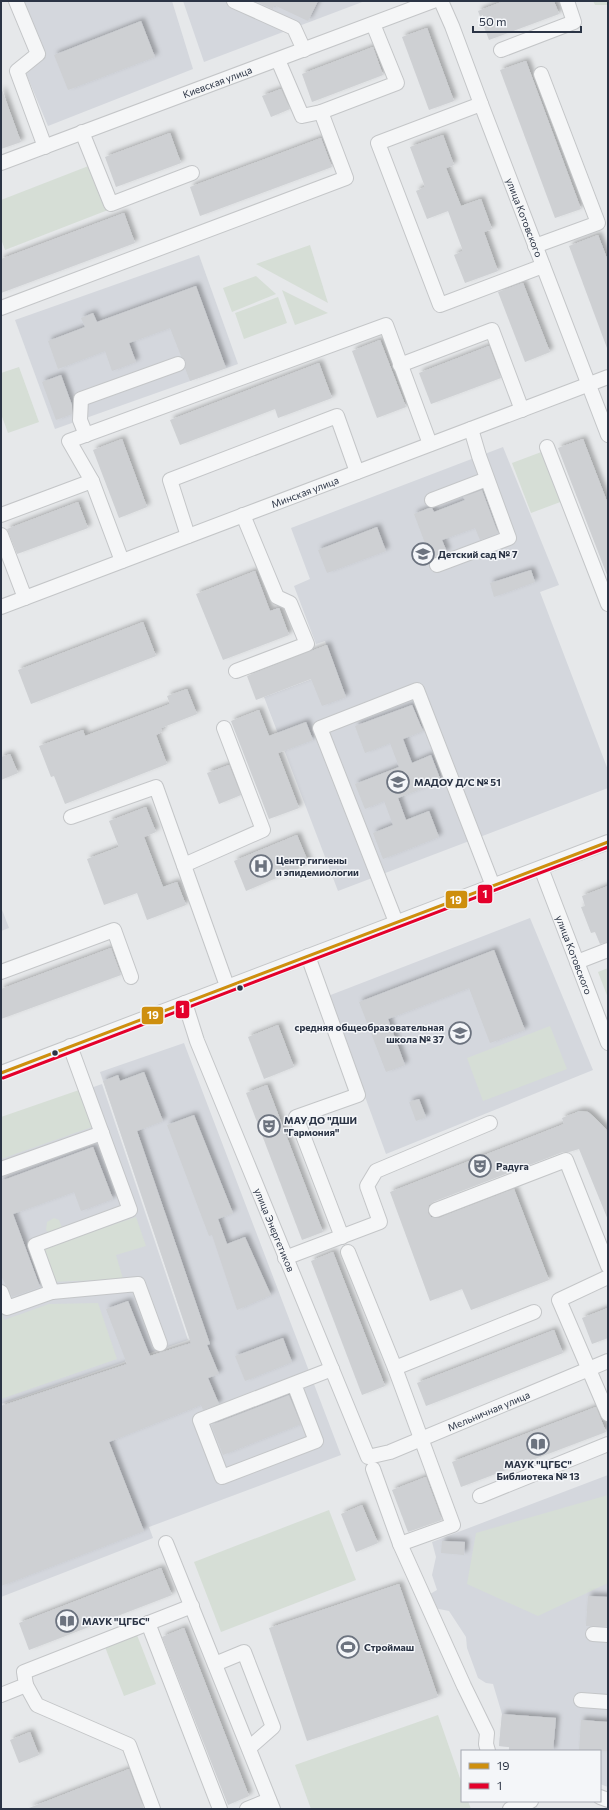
<svg xmlns="http://www.w3.org/2000/svg" width="609" height="1810" font-family="Commissioner,sans-serif">
  <style>
    .built { fill: #d4d7dd }
    .green { fill: #d6ded6 }
    .building { fill: #ced0d3; filter: url(#shadow) }
    .lines { fill: none; stroke-linecap: round; stroke-linejoin: round }
    .minor-casing { stroke: #c4c6c8; stroke-width: 16 }
    .minor { stroke: #f5f6f7; stroke-width: 14 }
    .bus-1-casing { stroke: #f4f6f9; stroke-width: 6 }
    .bus-2-casing { stroke: #f4f6f9; stroke-width: 6 }
    .bus-1 { stroke: #ce8f0e; stroke-width: 3 }
    .bus-2 { stroke: #e4002b; stroke-width: 3 }
    .bus-dot { fill: #2b3445; stroke: #f4f6f9; stroke-width: 1.5 }
    .labels { text-anchor: middle; stroke-width: 3; stroke-linejoin: round; paint-order: stroke }
    .street-label { font-size: 10px; fill: #2b3445; stroke: #f4f6f9 }
    .poi-label { font-size: 10px; font-weight: bold; fill: #2b3445; stroke: #f4f6f9; text-anchor: start }
    .line-badge { stroke: #f4f6f9; stroke-width: 1.5 }
    .badge-label { font-size: 11px; text-anchor: middle; font-weight: bold; fill: #fff }
  </style>
  <defs>
    <filter id="shadow"><feDropShadow dx="3.5" dy="-3.5" stdDeviation="2" flood-color="#0004"/></filter>
  </defs>
  <rect width="100%" height="100%" fill="#e6e8ea"/>
  <g class="built">
    <path d="M19 1H172L193 69 48 126 25 71 41 59Z"/>
    <path d="M183 1H365L204 62Z"/>
    <path d="M199 255 238 364 55 429 15 320Z"/>
    <path d="M503 447 559 585 540 592 608 770V788L338 891 264 697 336 670 325 641 316 644 294 586 310 579 291 528Z"/>
    <path d="M1 907 9 928 1 931Z"/>
    <path d="M530 918 593 1070 386 1154 328 996Z"/>
    <path d="M184 1043 341 1455 149 1527 153 1538 1 1597V1406L191 1343 100 1072Z"/>
    <path d="M102 1084 188 1340 1 1404V1120Z"/>
    <path d="M608 1475V1787L600 1784V1751H509V1747L499 1746 502 1714 493 1684 486 1683 478 1678 467 1648 466 1637 449 1611 434 1608 430 1594 437 1590 432 1575 436 1557 432 1542Z"/>
  </g>
  <g class="green">
    <path d="M593 1H608V5H595Z"/>
    <path d="M91 165 108 210 5 250 1 239V200Z"/>
    <path d="M310 245 328 303 256 264Z"/>
    <path d="M256 276 276 294 232 312 223 288Z"/>
    <path d="M282 290 328 313 295 325Z"/>
    <path d="M278 297 287 323 244 339 235 313Z"/>
    <path d="M19 367 39 422 8 433 1 414V373Z"/>
    <path d="M544 451 563 501 531 513 512 463Z"/>
    <path d="M608 968V998L598 972Z"/>
    <path d="M550 1026 567 1069 483 1101 467 1058Z"/>
    <path d="M79 1090 92 1127 1 1159V1117Z"/>
    <path d="M136 1217 146 1246 116 1255 123 1279 52 1282 41 1249Z"/>
    <path d="M54 1218 59 1220 62 1228 49 1233 46 1230 47 1222Z"/>
    <path d="M98 1303 117 1359 1 1399V1312L4 1320 49 1304Z"/>
    <path d="M608 1495V1583L538 1616 467 1584 476 1533Z"/>
    <path d="M329 1510 356 1580 221 1632 194 1562Z"/>
    <path d="M137 1635 156 1684 124 1696 105 1647Z"/>
    <path d="M438 1715 462 1784V1801H468L471 1809H311L295 1765Z"/>
  </g>
  <g class="building">
    <path d="M255 1H318L308 21 274 5 273 9Z"/>
    <path d="M504 1H554L559 14 489 40 478 11Z"/>
    <path d="M141 21 155 57 68 90 54 55Z"/>
    <path d="M427 28 454 101 429 110 402 37Z"/>
    <path d="M373 47 383 75 312 102 302 74Z"/>
    <path d="M526 61 581 209 555 218 500 70Z"/>
    <path d="M281 89 290 109 271 117 262 96Z"/>
    <path d="M1 90H2L21 142 1 149Z"/>
    <path d="M170 133 181 163 116 187 105 157Z"/>
    <path d="M443 135 454 165 446 168 461 206 481 199 492 229 484 232 498 271 465 283 454 255 463 251 448 211 427 219 416 191 425 187 410 147Z"/>
    <path d="M321 138 332 167 200 216 190 187Z"/>
    <path d="M124 213 135 243 1 293V259Z"/>
    <path d="M598 235 608 261 607 348 569 246Z"/>
    <path d="M523 283 550 352 525 362 498 292Z"/>
    <path d="M196 286 226 368 190 381 185 368 186 361 181 356 170 328 129 343 136 362 112 371 105 351 58 369 48 341 85 327 81 318 93 313 97 322Z"/>
    <path d="M380 340 406 407 377 418 352 351Z"/>
    <path d="M489 346 501 378 431 404 419 373Z"/>
    <path d="M319 363 332 398 278 418 275 409 180 445 170 420Z"/>
    <path d="M61 375 72 405V414L56 420 42 382Z"/>
    <path d="M122 439 147 507 119 518 93 450Z"/>
    <path d="M583 439 608 504 607 575 558 448Z"/>
    <path d="M482 490 498 533 480 540 475 528 442 540 447 552 431 559 414 514 429 508H432L434 512 465 500 463 497Z"/>
    <path d="M78 502 88 528 17 554 7 529Z"/>
    <path d="M377 527 386 551 327 573 318 550Z"/>
    <path d="M531 570 535 582 494 597 490 583Z"/>
    <path d="M255 571 270 611 279 608 289 635 223 660 196 594Z"/>
    <path d="M143 622 156 656 31 704 18 670Z"/>
    <path d="M327 645 346 697 322 706 311 679 256 700 247 676Z"/>
    <path d="M187 689 197 714 161 728 162 732 156 735 167 764 65 804 54 776 51 777 39 746 83 730 85 736 170 704 167 696Z"/>
    <path d="M412 705 423 731 403 739 412 763 431 755 441 781 398 798 406 820 429 811 439 837 383 859 373 833 393 825 384 801 365 809 355 784 399 767 390 743 365 753 355 726Z"/>
    <path d="M259 710 269 736 306 722 313 740 278 753 299 808 269 819 231 721Z"/>
    <path d="M10 754 18 773 1 780V757Z"/>
    <path d="M229 765 241 795 219 804 207 773Z"/>
    <path d="M146 807 156 832 144 837 163 887 177 882 186 905 147 920 137 893 104 905 87 859 119 847 109 821Z"/>
    <path d="M297 835 309 864 246 891 234 861Z"/>
    <path d="M608 886V942L600 944 595 932 591 933 581 907 585 906 582 896Z"/>
    <path d="M111 948 121 975 1 1019V989Z"/>
    <path d="M494 950 525 1030 490 1043 469 988 388 1019 405 1065 386 1072 359 1002Z"/>
    <path d="M278 1025 294 1067 264 1079 248 1037Z"/>
    <path d="M144 1072 163 1121 137 1131 210 1344 207 1345 219 1374 208 1378 219 1404 203 1410 201 1405 109 1442 144 1531 1 1586V1406L127 1364 106 1309 128 1301 150 1356 191 1343 103 1081 118 1075 120 1081Z"/>
    <path d="M267 1085 323 1232 302 1240 246 1093Z"/>
    <path d="M419 1099 426 1117 416 1121 409 1102Z"/>
    <path d="M580 1111 588 1112 594 1117 606 1129 608 1135V1220L579 1149 569 1152H563L433 1202 429 1205 428 1213 431 1217 439 1218 514 1189 549 1280 471 1310 462 1289 430 1301 390 1192 564 1124 562 1118Z"/>
    <path d="M194 1115 233 1213 218 1219 227 1244 245 1237 271 1295 237 1310 212 1235 209 1236 167 1125Z"/>
    <path d="M93 1147 113 1199 81 1211 74 1192 13 1214 40 1287 12 1297 1 1276V1181Z"/>
    <path d="M333 1252 385 1386 362 1395 311 1261Z"/>
    <path d="M608 1308V1338L592 1344 582 1318Z"/>
    <path d="M554 1330 563 1353 426 1406 417 1383Z"/>
    <path d="M283 1338 292 1362 245 1381 235 1356Z"/>
    <path d="M289 1395 301 1424 223 1455 211 1425Z"/>
    <path d="M596 1407 606 1432 461 1487 452 1462Z"/>
    <path d="M426 1477 442 1520 408 1532 392 1490Z"/>
    <path d="M362 1505 378 1543 356 1552 341 1514Z"/>
    <path d="M442 1541 465 1542 464 1555 441 1553Z"/>
    <path d="M161 1568 172 1595 29 1650 19 1623Z"/>
    <path d="M399 1584 438 1697 307 1741 269 1628Z"/>
    <path d="M588 1596 608 1597V1626H586Z"/>
    <path d="M184 1628 249 1796 228 1805 162 1637Z"/>
    <path d="M502 1714 556 1718 553 1751H509V1747L499 1746Z"/>
    <path d="M581 1720 608 1722V1751H579Z"/>
    <path d="M30 1732 39 1755 19 1763 10 1740Z"/>
    <path d="M129 1769 144 1809H29V1808Z"/>
  </g>
  <g class="lines">
    <g class="minor-casing">
      <g id="minor">
        <path d="M16 1 38 54 17 71 45 147"/>
        <path d="M234 1 294 28 304 50"/>
        <path id="s1" d="M441 1 452 26 481 104 608 435"/>
        <path d="M501 50 574 22 567 1"/>
        <path d="M278 60 302 116 321 112 397 83 373 24"/>
        <path d="M481 104 378 143 440 305 543 266"/>
        <path d="M82 132 111 204 192 173"/>
        <path id="s2" d="M1 163 433 1"/>
        <path d="M535 246 598 223 541 74"/>
        <path d="M1 308 346 178 321 112"/>
        <path d="M400 365 492 330 522 410"/>
        <path d="M86 435 80 420 81 399 178 364"/>
        <path d="M547 447 608 604"/>
        <path d="M432 500 487 479"/>
        <path d="M1 515 92 481"/>
        <path d="M1 535 25 598"/>
        <path d="M188 536 170 480 337 416 357 472"/>
        <path d="M122 561 92 481 69 441 386 325 430 444"/>
        <path d="M437 565 509 538 479 456 471 429"/>
        <path id="s3" d="M1 607 608 377"/>
        <path d="M236 671 307 644 290 603 277 597 243 515"/>
        <path d="M71 817 156 787 227 986"/>
        <path d="M184 865 263 830 224 728"/>
        <path id="s4" d="M541 868 608 1043"/>
        <path d="M396 922 320 728 417 690 493 886"/>
        <path d="M308 956 358 1095 296 1117 342 1237"/>
        <path d="M577 962 608 950"/>
        <path d="M1 972 114 930 131 977"/>
        <path id="s5" d="M185 1003 197 1041 368 1457 390 1452 608 1361"/>
        <path d="M1 1073 608 842"/>
        <path d="M1 1169 102 1133"/>
        <path d="M436 1210 566 1160 608 1266"/>
        <path d="M348 1252 395 1368 453 1525 400 1544"/>
        <path d="M285 1258 380 1222 367 1186 376 1171 490 1123"/>
        <path d="M608 1277 559 1300 608 1414"/>
        <path d="M1 1292 7 1308 52 1292 35 1245 130 1210 70 1046"/>
        <path d="M52 1292 138 1284 160 1344"/>
        <path d="M395 1368 534 1312"/>
        <path d="M294 1384 316 1441 222 1477 200 1420 332 1369"/>
        <path d="M373 1469 400 1544 464 1686 487 1733 486 1744 488 1751"/>
        <path d="M480 1496 608 1444"/>
        <path d="M166 1543 273 1809"/>
        <path d="M148 1623 220 1809"/>
        <path d="M593 1634 608 1635"/>
        <path d="M215 1664 244 1652 273 1727 249 1748"/>
        <path d="M26 1685 37 1705 129 1745 153 1809"/>
        <path d="M1 1695 26 1685 24 1672 192 1606"/>
        <path d="M581 1700 608 1702"/>
        <path d="M600 1797 608 1800"/>
        <path d="M247 1809 269 1800"/>
        <path d="M510 1809 531 1801"/>
      </g>
    </g>
    <use href="#minor" class="minor"/>
    <g class="bus-1-casing">
      <path id="bus-1" d="M1 1073 608 842"/>
    </g>
    <g class="bus-2-casing">
      <path id="bus-2" d="M3 1078 608 847"/>
    </g>
    <use href="#bus-1" class="bus-1"/>
    <use href="#bus-2" class="bus-2"/>
  </g>
  <defs>
    <g id="school-ring" transform="scale(1.15)"><circle r="9.5" fill="#f4f6f9" stroke="#6c737f" stroke-width="1.5"/><path d="M0-5L7-2L0 1L-7-2ZM-4 1L0 2.5L4 1V4Q0 6-4 4Z" fill="#6c737f"/></g>
    <g id="hospital-ring" transform="scale(1.15)"><circle r="9.5" fill="#f4f6f9" stroke="#6c737f" stroke-width="1.5"/><path d="M-5-5h3v3.5h4V-5h3V5h-3V1.5h-4V5h-3Z" fill="#6c737f"/></g>
    <g id="theatre-ring" transform="scale(1.15)"><circle r="9.5" fill="#f4f6f9" stroke="#6c737f" stroke-width="1.5"/><path d="M-5-5.5Q0-4 5-5.5V0Q5 5 0 6Q-5 5-5 0ZM-3.3-2.5H-1v1.5H-3.3ZM1-2.5H3.3v1.5H1ZM-2.8 1Q0 5.5 2.8 1Z" fill="#6c737f"/></g>
    <g id="library-ring" transform="scale(1.15)"><circle r="9.5" fill="#f4f6f9" stroke="#6c737f" stroke-width="1.5"/><path d="M-6-4Q-3-5.5-.7-3.5V5Q-3 3-6 4ZM6-4Q3-5.5 .7-3.5V5Q3 3 6 4Z" fill="#6c737f"/></g>
    <g id="stadium-ring" transform="scale(1.15)"><circle r="9.5" fill="#f4f6f9" stroke="#6c737f" stroke-width="1.5"/><path d="M0-5a6.5 5 0 1 0 0 10a6.5 5 0 1 0 0-10ZM-3.5-1.8h7v3.6h-7Z" fill="#6c737f"/></g>
  </defs>
  <g fill-rule="evenodd">
    <use href="#school-ring" x="423" y="554"/>
    <use href="#school-ring" x="398" y="782"/>
    <use href="#hospital-ring" x="261" y="866"/>
    <use href="#school-ring" x="460" y="1033"/>
    <use href="#theatre-ring" x="269" y="1126"/>
    <use href="#theatre-ring" x="480" y="1166"/>
    <use href="#library-ring" x="538" y="1444"/>
    <use href="#library-ring" x="67" y="1621"/>
    <use href="#stadium-ring" x="348" y="1647"/>
  </g>
  <g class="bus-dot">
    <circle cx="240" cy="988" r="3.5"/>
    <circle cx="55" cy="1053" r="3.5"/>
  </g>
  <g class="labels">
    <g class="street-label">
      <text dy="4" stroke="none"><textPath href="#s2" startOffset="231">Киевская улица</textPath></text>
      <text dy="4" stroke="none"><textPath href="#s1" startOffset="232">улица Котовского</textPath></text>
      <text dy="4" stroke="none"><textPath href="#s3" startOffset="325">Минская улица</textPath></text>
      <text dy="4" stroke="none"><textPath href="#s4" startOffset="93">улица Котовского</textPath></text>
      <text dy="4" stroke="none"><textPath href="#s5" startOffset="244">улица Энергетиков</textPath></text>
      <text dy="4" stroke="none"><textPath href="#s5" startOffset="619">Мельничная улица</textPath></text>
    </g>
    <g class="poi-label">
      <text x="438" y="558">Детский сад № 7</text>
      <text x="414" y="786">МАДОУ Д/С № 51</text>
      <text x="276" y="864">Центр гигиены<tspan x="276" dy="12">и эпидемиологии</tspan></text>
      <text x="444" y="1031" text-anchor="end">средняя общеобразовательная<tspan x="444" dy="12">школа № 37</tspan></text>
      <text x="284" y="1124">МАУ ДО "ДШИ<tspan x="284" dy="12">"Гармония"</tspan></text>
      <text x="496" y="1170">Радуга</text>
      <text x="538" y="1468" text-anchor="middle">МАУК "ЦГБС"<tspan x="538" dy="12">Библиотека № 13</tspan></text>
      <text x="82" y="1625">МАУК "ЦГБС"</text>
      <text x="364" y="1651">Строймаш</text>
    </g>
  </g>
  <g class="line-badge">
    <rect x="477" y="884" width="16" height="20" rx="4" fill="#e4002b"/>
    <rect x="445" y="890" width="23" height="19" rx="4" fill="#ce8f0e"/>
    <rect x="175" y="1000" width="15" height="19" rx="4" fill="#e4002b"/>
    <rect x="141" y="1006" width="23" height="19" rx="4" fill="#ce8f0e"/>
  </g>
  <g class="badge-label">
    <text x="485" y="898">1</text>
    <text x="456" y="904">19</text>
    <text x="182" y="1013">1</text>
    <text x="153" y="1019">19</text>
  </g>
  <rect width="609" height="1810" fill="none" stroke="#2b3445" stroke-width="4"/>
  <rect x="461" y="1750" width="140" height="52" fill="#f4f6f9" stroke="#a4a8b1"/>
  <rect x="469" y="1763" width="20" height="6" fill="#ce8f0e" stroke="#a4a8b1"/>
  <text x="497" y="1770" font-size="12" fill="#2b3445">19</text>
  <rect x="469" y="1783" width="20" height="6" fill="#e4002b" stroke="#a4a8b1"/>
  <text x="497" y="1790" font-size="12" fill="#2b3445">1</text>
  <path d="M473 26v6h108v-6" fill="none" stroke="#2b3445" stroke-width="2"/>
  <text x="479" y="26" font-size="12" fill="#2b3445" stroke="#f4f6f9" stroke-width="3" paint-order="stroke">50 m</text>
</svg>
